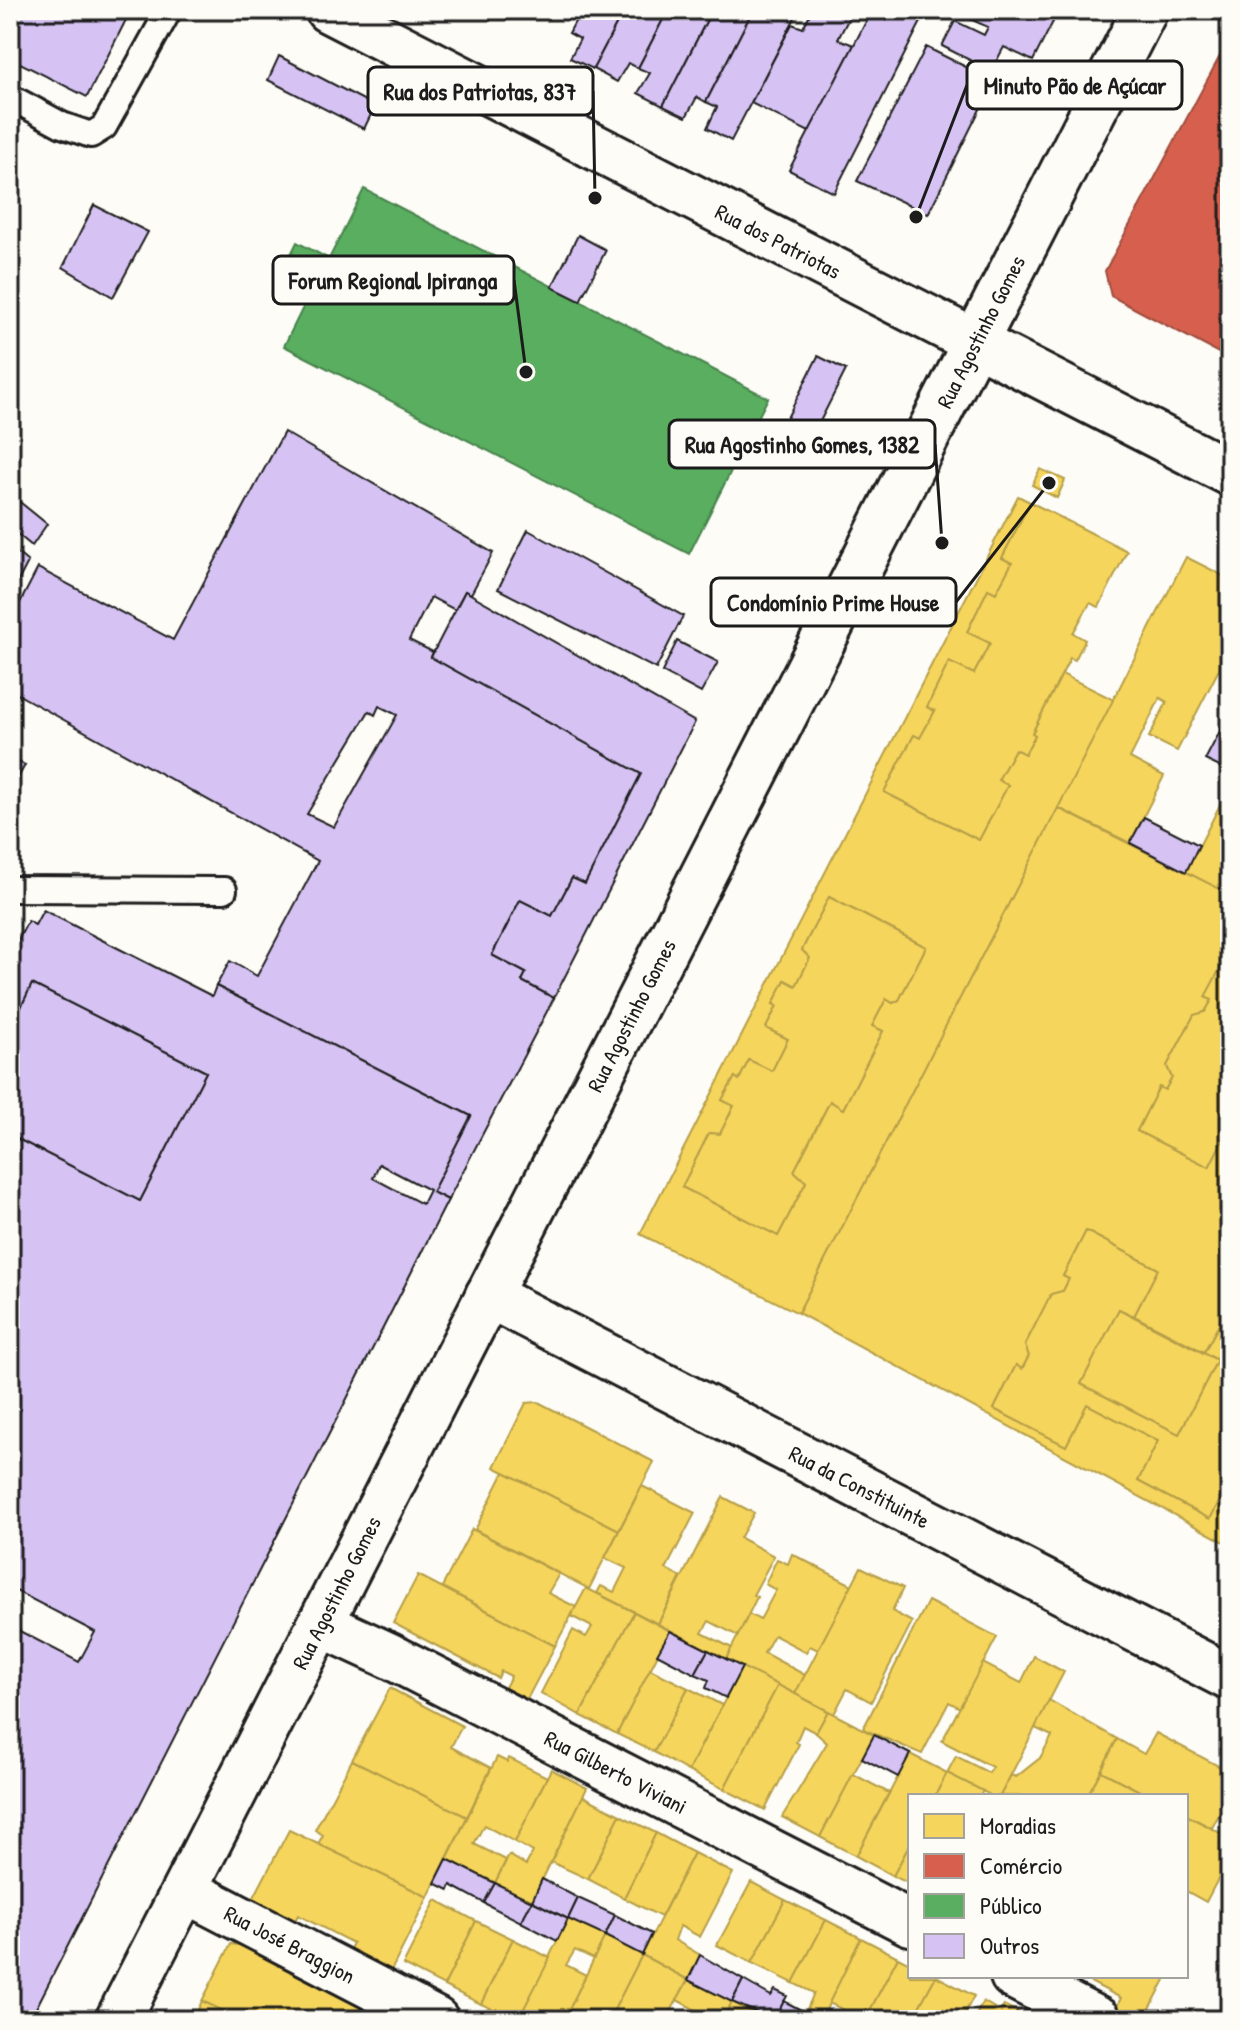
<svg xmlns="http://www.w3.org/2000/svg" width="1240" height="2030" font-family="'Patrick Hand',sans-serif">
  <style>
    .homes { fill: #f6d55c; stroke: #b59e49; stroke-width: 2; fill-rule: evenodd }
    .shops { fill: #d6604d; stroke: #9e4c3e; stroke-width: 2 }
    .public { fill: #5aae61; stroke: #47824c; stroke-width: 2 }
    .building { fill: #d6c3f4; stroke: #1c1c1c; stroke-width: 2; fill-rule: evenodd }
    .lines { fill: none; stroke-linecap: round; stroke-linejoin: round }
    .service-casing { stroke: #1c1c1c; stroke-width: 30 }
    .minor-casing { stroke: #1c1c1c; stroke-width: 50 }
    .tertiary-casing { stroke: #1c1c1c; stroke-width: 50 }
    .secondary-casing { stroke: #1c1c1c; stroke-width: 50 }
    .service { stroke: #fdfcf7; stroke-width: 24 }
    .minor { stroke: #fdfcf7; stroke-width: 44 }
    .tertiary { stroke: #fdfcf7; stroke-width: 44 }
    .secondary { stroke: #fdfcf7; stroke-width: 44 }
    .labels { text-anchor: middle; stroke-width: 8; stroke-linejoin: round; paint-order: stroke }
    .street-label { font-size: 22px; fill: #1c1c1c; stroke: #fdfcf7 }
    .leader { fill: none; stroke: #1c1c1c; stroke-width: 3 }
    .callout-dot { fill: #1c1c1c; stroke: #fdfcf7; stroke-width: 3 }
    .callout { fill: #fdfcf7; stroke: #1c1c1c; stroke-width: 3 }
    .callout-label { font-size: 24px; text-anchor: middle; font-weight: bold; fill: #1c1c1c }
  </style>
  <rect width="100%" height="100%" fill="#fdfcf7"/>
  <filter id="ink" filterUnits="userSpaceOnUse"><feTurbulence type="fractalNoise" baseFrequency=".0125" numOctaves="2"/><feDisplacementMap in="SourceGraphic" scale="16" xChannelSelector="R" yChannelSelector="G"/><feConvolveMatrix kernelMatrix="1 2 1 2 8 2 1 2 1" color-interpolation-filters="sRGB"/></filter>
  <g filter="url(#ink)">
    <g class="homes">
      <path d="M1040 469 1065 480 1057 498 1032 485Z"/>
      <path d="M1018 496 1030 502 1002 558 1012 563 996 593 988 589 967 632 990 643 974 674 949 662 927 707 935 711 920 738 914 735 884 792 979 840 1008 785 998 780 1015 749 1025 754 1035 735 1032 733 1062 674 1114 700 798 1313 640 1234ZM829 897 926 947 899 1000 893 1003 886 999 872 1026 883 1031 843 1109 830 1101 794 1171 806 1182 778 1236 682 1187 709 1133 720 1134 734 1106 722 1100 735 1077 739 1080 749 1060 772 1071 788 1039 766 1028 777 1006 773 1004 785 980 796 986 810 958 802 950Z"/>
      <path d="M1030 502 1127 551 1099 607 1090 603 1073 633 1085 640 1075 660 1070 658 1032 733 1035 735 1025 754 1015 749 998 780 1008 785 979 840 884 792 914 735 920 738 935 711 927 707 949 662 974 674 990 643 967 632 988 589 996 593 1012 563 1002 558Z"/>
      <path d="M1186 557 1230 579V648L1177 751 1149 737 1167 702 1160 698 1130 758 1164 776 1130 843 1058 808Z"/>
      <path d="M1230 785V872L1221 890 1186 872Z"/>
      <path d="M1058 808 1230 894V953L1205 997 1212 1000 1205 1012 1194 1015 1167 1066 1172 1078 1165 1090 1159 1087 1137 1131 1209 1167 1230 1126V1305L1204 1352 1134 1316 1158 1269 1086 1231 1063 1276 1069 1279 1063 1291 1051 1294 1025 1345 1029 1356 1022 1369 1016 1365 994 1409 1066 1446 1087 1404 1158 1441 1138 1481 1210 1519 1230 1481V1545L798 1313Z"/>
      <path d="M829 897 926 947 899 1000 893 1003 886 999 872 1026 883 1031 843 1109 830 1101 794 1171 806 1182 778 1236 682 1187 709 1133 720 1134 734 1106 722 1100 735 1077 739 1080 749 1060 772 1071 788 1039 766 1028 777 1006 773 1004 785 980 796 986 810 958 802 950Z"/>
      <path d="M1229 952 1230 1093 1224 1104 1230 1107V1126L1209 1167 1137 1131 1159 1087 1165 1090 1172 1078 1167 1066 1194 1015 1205 1012 1212 1000 1205 997Z"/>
      <path d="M1086 1231 1158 1269 1134 1316 1119 1309 1081 1384 1179 1434 1217 1360 1204 1352 1230 1305V1463L1226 1471 1230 1473V1481L1210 1519 1138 1481 1158 1441 1087 1404 1066 1446 994 1409 1016 1365 1022 1369 1029 1356 1025 1345 1051 1294 1063 1291 1069 1279 1063 1276Z"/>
      <path d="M1119 1309 1217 1360 1179 1434 1081 1384Z"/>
      <path d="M538 1402 654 1462 619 1530 494 1467 526 1403Z"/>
      <path d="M504 1472 619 1530 589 1589 475 1530Z"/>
      <path d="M642 1486 695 1513 666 1569 681 1577 658 1624 597 1593 601 1586 614 1592 626 1568 605 1558Z"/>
      <path d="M723 1497 754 1513 740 1538 774 1556 753 1595 757 1597 738 1636 709 1621 702 1633 732 1648 726 1659 658 1624Z"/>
      <path d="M472 1529 559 1574 548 1593 576 1607 555 1646 442 1587Z"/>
      <path d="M792 1554 852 1585 818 1650 810 1646 806 1652 774 1635 764 1653 805 1675 795 1694 726 1659 749 1614 760 1620 776 1590 765 1584 777 1559 788 1564Z"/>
      <path d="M861 1567 903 1588 892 1611 912 1622 871 1702 847 1689 834 1714 795 1694Z"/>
      <path d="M418 1575 555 1646 524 1705 502 1693 511 1676 501 1671 498 1678 393 1623Z"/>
      <path d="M586 1588 634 1612 580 1715 541 1693 573 1630 586 1637 592 1627 571 1616Z"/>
      <path d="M928 1601 997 1637 960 1708 949 1702 922 1754 863 1729Z"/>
      <path d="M634 1612 670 1631 617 1734 580 1715Z"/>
      <path d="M1034 1656 1064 1672 1000 1796H992L947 1773 956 1756 989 1773 992 1767 942 1741 983 1663 1021 1683Z"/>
      <path d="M742 1667 778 1685 724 1789 688 1771Z"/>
      <path d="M650 1669 688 1688 654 1752 617 1734Z"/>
      <path d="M778 1685 828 1711 816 1733 803 1726 796 1742 799 1744 765 1810 724 1789Z"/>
      <path d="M390 1688 462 1726 451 1747 491 1768 467 1817 352 1760Z"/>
      <path d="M688 1688 722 1705 688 1771 654 1752Z"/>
      <path d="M1049 1700 1117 1739 1101 1771 1087 1796H1000L1011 1775 1016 1777 1040 1758 1052 1736 1035 1728Z"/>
      <path d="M828 1711 874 1735 820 1837 782 1817 827 1743 816 1733Z"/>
      <path d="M1156 1733 1230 1772V1793L1212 1828 1186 1815V1796H1149L1101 1771 1117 1739 1144 1754Z"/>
      <path d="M910 1754 947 1773 935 1796H910V1844L893 1876 856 1856Z"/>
      <path d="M497 1757 507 1762 509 1758 547 1777 515 1842 484 1825 474 1844 506 1860 495 1883 447 1859Z"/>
      <path d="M352 1760 467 1817 428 1897 318 1844 323 1835 315 1830Z"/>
      <path d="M551 1769 587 1788 532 1901 495 1883 509 1855 526 1865 533 1852 515 1842Z"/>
      <path d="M1101 1771 1149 1796H1087Z"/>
      <path d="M947 1773 983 1791 980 1796H935Z"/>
      <path d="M853 1774 889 1793 856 1856 820 1837Z"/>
      <path d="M583 1796 620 1815 588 1879 551 1862Z"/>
      <path d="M620 1815 656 1833 624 1898 588 1879Z"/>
      <path d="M1186 1815 1230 1838V1856L1206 1902 1186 1891Z"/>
      <path d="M289 1830 428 1897 390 1973 348 1953 353 1943 298 1915 293 1925 251 1903Z"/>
      <path d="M656 1833 694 1853 661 1917 624 1898Z"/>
      <path d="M910 1844V1884L893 1876Z"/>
      <path d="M694 1853 733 1873 700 1937 680 1926 675 1940 700 1955 688 1980 642 1955Z"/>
      <path d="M751 1882 785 1900 752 1963 717 1945Z"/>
      <path d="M436 1900 476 1921 444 1986 403 1965Z"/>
      <path d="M785 1900 826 1920 793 1983 752 1963Z"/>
      <path d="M568 1919 605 1936 594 1959 575 1950 566 1965 586 1975 564 2020H518Z"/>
      <path d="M826 1920 861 1938 823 2016 807 2009 814 1993 793 1983Z"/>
      <path d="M476 1921 513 1939 481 2004 444 1986Z"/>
      <path d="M605 1936 642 1955 609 2020H564Z"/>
      <path d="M861 1938 898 1957 865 2020 829 2003Z"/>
      <path d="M513 1939 550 1958 518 2020 481 2004Z"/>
      <path d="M231 1944 246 1946 370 2009 366 2020H242L202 2001Z"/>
      <path d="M642 1955 688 1980 668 2017 662 2014 659 2020H609Z"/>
      <path d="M898 1957 910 1963V1976H936L912 2020H865Z"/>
      <path d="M936 1976 974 1996 961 2020H912Z"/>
      <path d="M1079 1976H1167L1144 2020 1116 2008 1121 1998Z"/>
      <path d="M688 1980 732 2002 723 2020H702L705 2015 677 2000Z"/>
      <path d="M202 2001 242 2020H193Z"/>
      <path d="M983 2001 1001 2012 1004 2005 1034 2020H974Z"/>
      <path d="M732 2002 767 2020H723Z"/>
    </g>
    <path class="shops" d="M1221 54 1230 59V359L1111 296 1105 271Z"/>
    <path class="public" d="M364 189 768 398 689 554 284 346 317 279 307 274 293 302 272 293 297 242 329 259Z"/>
    <g class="building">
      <path d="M10 10H131L87 97 10 58Z"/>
      <path d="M581 10H624L593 69 570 58 580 39 569 33Z"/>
      <path d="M624 10H668L638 68 628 63 617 82 593 69Z"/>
      <path d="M668 10H712L663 106 638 93 650 73 638 68Z"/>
      <path d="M712 10H753L706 102 697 97 686 117 663 106Z"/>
      <path d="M753 10H799L731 141 707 128 717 107 706 102Z"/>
      <path d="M812 10H853L838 39 854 45 809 132 751 103 792 24 803 28Z"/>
      <path d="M872 10H927L834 193 789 170Z"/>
      <path d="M964 10H1059L1033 61 1004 47 991 71 942 46 955 21 984 35 988 27 961 15Z"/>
      <path d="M926 47 994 81 928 214 857 181Z"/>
      <path d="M279 56 375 106 364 129 268 80Z"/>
      <path d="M94 205 148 232 113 297 63 267Z"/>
      <path d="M578 235 606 250 580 301 552 287Z"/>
      <path d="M818 356 846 370 799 463 771 450Z"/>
      <path d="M284 432 493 553 471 594 465 591 455 610 431 597 409 640 433 652 431 657 641 774 585 884 572 878 552 916 520 900 492 955 526 973 522 981 554 998 448 1200 432 1192 471 1116 216 986 230 961 257 976 318 861 10 690V622L38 568 173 640ZM379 706 397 715 334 827 307 814 369 711 375 715Z"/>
      <path d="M10 494 47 524 32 546 10 528Z"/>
      <path d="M528 530 683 616 656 669 498 589Z"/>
      <path d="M10 547 28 562 10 597Z"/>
      <path d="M465 591 695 722 554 998 522 981 526 973 492 955 520 900 552 916 572 878 585 884 641 774 431 657Z"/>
      <path d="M677 641 718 662 701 693 662 672Z"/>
      <path d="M1230 712V772L1205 760Z"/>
      <path d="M10 758 25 765 10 793Z"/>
      <path d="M1144 817 1199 845 1186 872 1130 843Z"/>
      <path d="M43 910 212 996 216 986 471 1116 432 1192 448 1200 407 1281 30 2020H10V1626L79 1662 95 1632 10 1588V1135L140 1201 206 1072 32 984 15 1020 10 1018V955L28 921 35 925ZM379 1164 429 1190 422 1204 373 1178Z"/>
      <path d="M32 984 206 1072 140 1201 10 1135V1018L15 1020Z"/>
      <path d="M670 1631 708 1650 695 1674 657 1654Z"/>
      <path d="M708 1650 742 1667 726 1698 706 1688 709 1680 695 1674Z"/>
      <path d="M874 1735 910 1754 898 1777 862 1758Z"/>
      <path d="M447 1859 495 1883 484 1903 451 1885 449 1890 435 1883Z"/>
      <path d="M542 1879 578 1898 568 1919 532 1901Z"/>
      <path d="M495 1883 532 1901 521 1922 484 1903Z"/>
      <path d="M578 1898 615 1915 605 1936 568 1919Z"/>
      <path d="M532 1901 568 1919 557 1941 521 1922Z"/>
      <path d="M615 1915 652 1934 642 1955 605 1936Z"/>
      <path d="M700 1955 743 1980 732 2002 688 1980Z"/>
      <path d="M743 1980 771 1996 775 1990 787 1996 774 2020 732 2002Z"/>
      <path d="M784 2001 820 2020H774Z"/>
    </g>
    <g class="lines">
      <g class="service-casing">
        <g id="service">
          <path d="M10 97 62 125 91 135 104 127 169 10"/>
          <path d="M10 889 224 890"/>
        </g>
      </g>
      <g class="minor-casing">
        <g id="minor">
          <path id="s1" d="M488 1295 1230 1678"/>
          <path id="s2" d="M321 1624 390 1656 910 1923"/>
          <path id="s3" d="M185 1890 436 2020"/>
          <path d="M1013 1976 1098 2020"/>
        </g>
      </g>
      <g class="tertiary-casing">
        <g id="tertiary">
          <path id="s4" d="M118 2020 1145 10"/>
        </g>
      </g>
      <g class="secondary-casing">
        <g id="secondary">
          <path id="s5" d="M328 10 1230 473"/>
        </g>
      </g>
      <use href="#service" class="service"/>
      <use href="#minor" class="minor"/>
      <use href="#tertiary" class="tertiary"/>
      <use href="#secondary" class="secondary"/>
    </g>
  </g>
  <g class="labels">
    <g class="street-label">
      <text dy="8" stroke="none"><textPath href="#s5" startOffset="506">Rua dos Patriotas</textPath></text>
      <text dy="8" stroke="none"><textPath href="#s4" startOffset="1896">Rua Agostinho Gomes</textPath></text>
      <text dy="8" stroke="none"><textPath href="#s4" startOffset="1128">Rua Agostinho Gomes</textPath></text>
      <text dy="8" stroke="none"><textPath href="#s1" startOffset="418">Rua da Constituinte</textPath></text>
      <text dy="8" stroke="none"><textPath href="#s4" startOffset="480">Rua Agostinho Gomes</textPath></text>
      <text dy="8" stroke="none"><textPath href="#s2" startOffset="330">Rua Gilberto Viviani</textPath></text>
      <text dy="8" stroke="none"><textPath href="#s3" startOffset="118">Rua José Braggion</textPath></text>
    </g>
  </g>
  <path class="leader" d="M916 217L967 85M595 198L593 91M526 372L514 280M942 543L935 444M1049 483L956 602"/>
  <g class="callout-dot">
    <circle cx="916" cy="217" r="8"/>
    <circle cx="595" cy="198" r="8"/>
    <circle cx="526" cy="372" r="8"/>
    <circle cx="942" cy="543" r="8"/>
    <circle cx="1049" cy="483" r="8"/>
  </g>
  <g class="callout">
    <rect x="967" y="61" width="215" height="48" rx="8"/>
    <rect x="368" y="67" width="225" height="48" rx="8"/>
    <rect x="273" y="256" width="241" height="48" rx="8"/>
    <rect x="669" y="420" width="266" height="48" rx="8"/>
    <rect x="711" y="578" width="245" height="48" rx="8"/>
  </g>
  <g class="callout-label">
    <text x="1075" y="94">Minuto Pão de Açúcar</text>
    <text x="480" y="100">Rua dos Patriotas, 837</text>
    <text x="393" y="289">Forum Regional Ipiranga</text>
    <text x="802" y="453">Rua Agostinho Gomes, 1382</text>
    <text x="833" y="611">Condomínio Prime House</text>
  </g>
  <rect width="1240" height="2030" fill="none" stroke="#fdfcf7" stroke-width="40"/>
  <rect x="20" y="20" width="1200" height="1990" fill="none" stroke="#1c1c1c" stroke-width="3" filter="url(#ink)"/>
  <rect x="908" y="1794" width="280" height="184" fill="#fdfcf7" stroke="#a3a29f" stroke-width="2"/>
  <rect x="924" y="1814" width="40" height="24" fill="#f6d55c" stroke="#a3a29f" stroke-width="2"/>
  <text x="980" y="1834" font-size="24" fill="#1c1c1c">Moradias</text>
  <rect x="924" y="1854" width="40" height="24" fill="#d6604d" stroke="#a3a29f" stroke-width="2"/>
  <text x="980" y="1874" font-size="24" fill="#1c1c1c">Comércio</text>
  <rect x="924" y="1894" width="40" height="24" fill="#5aae61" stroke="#a3a29f" stroke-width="2"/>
  <text x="980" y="1914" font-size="24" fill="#1c1c1c">Público</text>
  <rect x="924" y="1934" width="40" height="24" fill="#d6c3f4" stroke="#a3a29f" stroke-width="2"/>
  <text x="980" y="1954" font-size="24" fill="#1c1c1c">Outros</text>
</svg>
